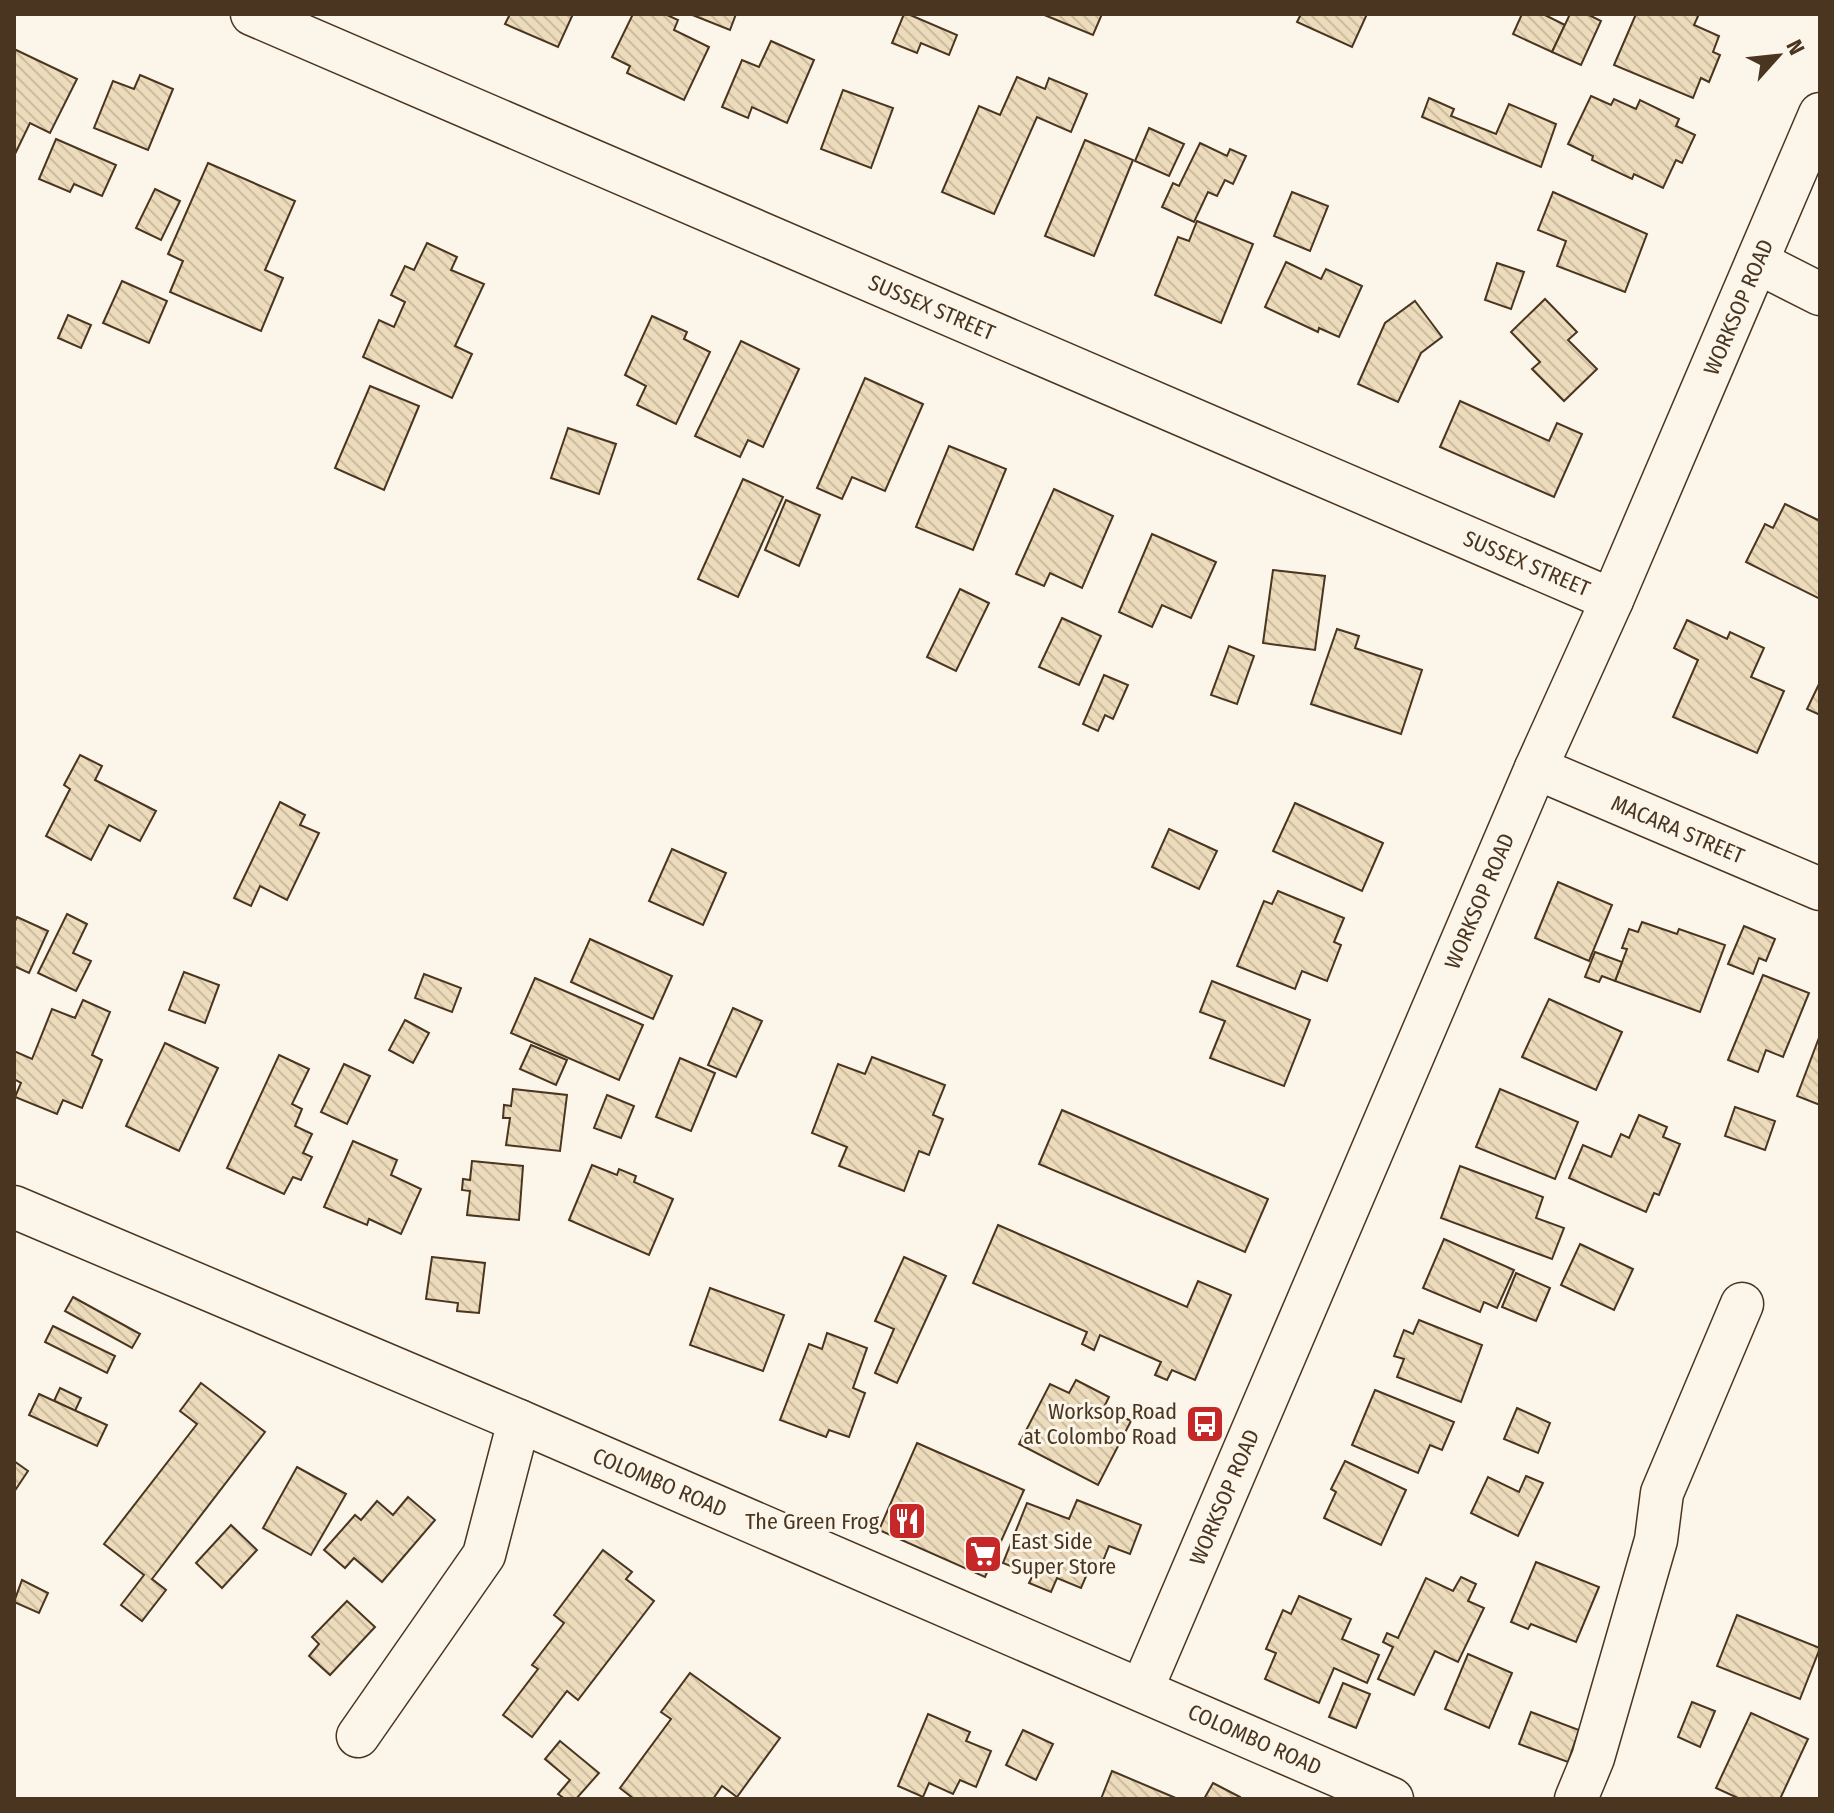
<svg xmlns="http://www.w3.org/2000/svg" width="1834" height="1813" font-family="'Fira Sans Condensed',sans-serif">
  <style>
    .building { fill: url(#building-back-hatch); stroke: #4a3520; stroke-width: 2 }
    .lines { fill: none; stroke-linecap: round; stroke-linejoin: round }
    .minor-casing { stroke: #4a3520; stroke-width: 45 }
    .minor { stroke: #fbf6e9; stroke-width: 42 }
    .labels { text-anchor: middle; stroke-width: 6; stroke-linejoin: round; paint-order: stroke }
    .street-label { font-size: 22px; fill: #4a3520; stroke: #fbf6e9 }
    .poi-label { font-size: 22px; fill: #4a3520; stroke: #fbf6e9; text-anchor: end }
  </style>
  <defs>
    <pattern id="building-back-hatch" width="6" height="6" patternUnits="userSpaceOnUse" patternTransform="scale(2)"><rect width="6" height="6" fill="#ecdcbc"/><path d="M-1 5l2 2M0 0l6 6M5-1l2 2" fill="none" stroke="#ccbda1"/></pattern>
  </defs>
  <rect width="100%" height="100%" fill="#fbf6e9"/>
  <g class="building">
    <path d="M510 14H573L558 47 505 24Z"/>
    <path d="M633 14H665L678 20 674 30 709 47 684 100 627 73 630 66 612 57Z"/>
    <path d="M690 14H736L730 30Z"/>
    <path d="M904 14H908L957 35 949 55 921 43 917 53 892 43Z"/>
    <path d="M1042 14H1102L1093 35Z"/>
    <path d="M1301 14H1367L1352 47 1297 22Z"/>
    <path d="M1522 14H1543L1565 25 1552 52 1513 34Z"/>
    <path d="M1570 14H1587L1601 21 1581 65 1552 52Z"/>
    <path d="M1636 14H1699L1694 25 1719 36 1713 52 1720 55 1709 82 1701 78 1693 98 1614 65Z"/>
    <path d="M771 41 814 60 787 123 752 107 748 118 722 107 742 60 759 67Z"/>
    <path d="M14 49 77 79 50 133 30 123 14 156Z"/>
    <path d="M140 75 173 89 148 150 94 128 113 81 134 89Z"/>
    <path d="M1017 77 1045 89 1049 78 1087 94 1071 132 1037 117 994 214 942 192 979 106 1000 115Z"/>
    <path d="M843 90 893 108 871 168 821 149Z"/>
    <path d="M1591 96 1611 105 1614 99 1636 109 1640 100 1679 119 1676 126 1695 135 1682 163 1676 160 1663 188 1634 174 1632 179 1592 160 1593 156 1568 144Z"/>
    <path d="M1429 98 1454 109 1451 116 1496 134 1509 104 1556 124 1541 167 1422 117Z"/>
    <path d="M1149 128 1184 144 1169 176 1135 161Z"/>
    <path d="M56 139 116 165 102 196 74 184 70 192 39 179Z"/>
    <path d="M1085 140 1133 160 1094 256 1045 236Z"/>
    <path d="M1200 143 1227 156 1230 149 1246 156 1233 184 1225 180 1217 196 1208 192 1194 222 1162 207 1173 183 1179 186Z"/>
    <path d="M208 163 295 201 265 270 283 278 261 331 170 292 183 261 168 254Z"/>
    <path d="M155 189 180 201 161 240 136 228Z"/>
    <path d="M1292 192 1328 206 1310 251 1274 236Z"/>
    <path d="M1553 192 1647 234 1625 292 1557 266 1566 241 1538 230Z"/>
    <path d="M1197 221 1253 244 1221 323 1155 295 1178 237 1189 241Z"/>
    <path d="M427 243 457 257 451 270 484 284 455 346 472 354 452 398 363 357 379 320 394 327 405 302 391 295 405 266 414 270Z"/>
    <path d="M1286 262 1321 279 1326 269 1362 286 1339 337 1319 328 1318 332 1265 307Z"/>
    <path d="M1497 263 1524 272 1511 309 1485 300Z"/>
    <path d="M122 281 167 301 149 343 103 323Z"/>
    <path d="M1545 299 1577 332 1568 340 1597 369 1564 401 1532 369 1540 362 1511 332Z"/>
    <path d="M1415 301 1442 337 1421 353 1398 402 1358 384 1385 323Z"/>
    <path d="M68 315 91 325 81 348 58 338Z"/>
    <path d="M652 316 687 332 684 339 710 352 676 424 637 405 646 386 625 375Z"/>
    <path d="M741 341 799 369 763 447 748 440 740 457 695 436Z"/>
    <path d="M865 378 923 404 885 491 852 477 842 499 817 488Z"/>
    <path d="M370 386 419 406 384 490 335 468Z"/>
    <path d="M1460 401 1549 441 1557 423 1582 434 1554 497 1440 447Z"/>
    <path d="M568 428 616 444 599 494 551 478Z"/>
    <path d="M949 446 1006 469 973 550 916 527Z"/>
    <path d="M743 479 783 497 738 597 698 579Z"/>
    <path d="M1054 489 1113 516 1082 588 1050 573 1044 586 1016 574Z"/>
    <path d="M786 500 820 515 799 566 765 550Z"/>
    <path d="M1785 504 1820 521V599L1746 562 1765 524 1773 528Z"/>
    <path d="M1152 534 1216 562 1191 618 1162 605 1152 627 1119 612Z"/>
    <path d="M1273 570 1325 576 1315 650 1263 643Z"/>
    <path d="M960 589 989 603 956 671 927 657Z"/>
    <path d="M1062 618 1101 636 1079 685 1039 667Z"/>
    <path d="M1687 620 1727 639 1730 632 1764 648 1751 677 1784 691 1757 753 1673 717 1698 660 1674 648Z"/>
    <path d="M1337 629 1359 636 1355 648 1422 670 1401 734 1311 704Z"/>
    <path d="M1229 646 1254 656 1237 704 1211 695Z"/>
    <path d="M1104 675 1128 685 1113 719 1105 715 1098 731 1083 724Z"/>
    <path d="M1820 682V715L1807 709Z"/>
    <path d="M80 755 102 766 95 780 156 811 140 841 109 825 91 860 46 836 70 789 64 785Z"/>
    <path d="M280 802 305 815 300 825 319 833 287 900 260 886 251 906 234 898Z"/>
    <path d="M1295 803 1383 843 1362 891 1273 851Z"/>
    <path d="M1169 829 1217 851 1199 889 1152 867Z"/>
    <path d="M672 849 726 873 703 925 649 901Z"/>
    <path d="M1558 882 1612 905 1589 961 1535 938Z"/>
    <path d="M1278 891 1344 918 1334 942 1341 945 1327 981 1302 971 1295 989 1237 966 1264 901 1272 904Z"/>
    <path d="M67 914 87 924 73 953 91 961 76 991 38 973Z"/>
    <path d="M17 917 48 931 29 973 14 966V923Z"/>
    <path d="M1642 922 1677 934 1679 929 1725 945 1700 1012 1615 981 1627 949 1622 948 1629 929 1638 932Z"/>
    <path d="M1744 926 1775 939 1766 961 1759 958 1753 974 1728 964Z"/>
    <path d="M590 939 672 976 653 1019 571 982Z"/>
    <path d="M1595 952 1622 962 1615 981 1602 976 1599 982 1585 977Z"/>
    <path d="M184 972 219 985 205 1023 169 1010Z"/>
    <path d="M424 974 461 988 452 1012 415 998Z"/>
    <path d="M1763 975 1809 993 1783 1057 1766 1050 1758 1072 1728 1060Z"/>
    <path d="M535 978 643 1025 619 1080 511 1033Z"/>
    <path d="M1212 981 1310 1020 1284 1086 1210 1058 1225 1021 1200 1012Z"/>
    <path d="M1549 999 1622 1032 1596 1090 1522 1057Z"/>
    <path d="M83 1000 110 1012 92 1055 102 1060 82 1108 63 1100 57 1114 15 1097 21 1083 14 1079V1051L32 1059 52 1009 75 1018Z"/>
    <path d="M733 1008 762 1021 736 1077 708 1065Z"/>
    <path d="M405 1020 429 1033 413 1063 389 1050Z"/>
    <path d="M1820 1035V1105L1797 1096Z"/>
    <path d="M165 1043 218 1068 179 1151 126 1126Z"/>
    <path d="M531 1045 567 1060 556 1085 520 1069Z"/>
    <path d="M279 1055 309 1069 292 1104 302 1109 295 1126 312 1134 303 1153 312 1157 301 1180 293 1177 284 1194 227 1168Z"/>
    <path d="M872 1057 945 1085 933 1115 943 1119 929 1155 919 1151 904 1191 839 1166 847 1147 812 1133 838 1064 865 1074Z"/>
    <path d="M680 1058 715 1073 691 1131 656 1117Z"/>
    <path d="M344 1064 370 1076 347 1124 321 1112Z"/>
    <path d="M513 1089 567 1095 560 1151 506 1145 510 1118H503L504 1105 511 1106Z"/>
    <path d="M1500 1089 1578 1122 1555 1179 1476 1147Z"/>
    <path d="M607 1095 634 1106 621 1138 594 1128Z"/>
    <path d="M1735 1107 1775 1121 1765 1150 1725 1136Z"/>
    <path d="M1062 1110 1268 1199 1245 1252 1039 1164Z"/>
    <path d="M1639 1115 1667 1127 1663 1137 1680 1144 1659 1195 1654 1193 1646 1212 1569 1178 1583 1145 1611 1157 1621 1134 1629 1138Z"/>
    <path d="M353 1141 397 1160 391 1175 421 1189 401 1234 369 1219 367 1225 324 1207Z"/>
    <path d="M472 1161 523 1166 519 1220 467 1215 470 1191 462 1190 463 1179 470 1180Z"/>
    <path d="M592 1165 617 1175 619 1169 636 1176 634 1182 673 1199 649 1255 569 1220Z"/>
    <path d="M1460 1166 1543 1197 1536 1218 1564 1228 1552 1259 1441 1218Z"/>
    <path d="M998 1225 1187 1307 1198 1281 1231 1295 1195 1380 1172 1370 1167 1380 1155 1375 1161 1362 1100 1335 1094 1350 1082 1344 1087 1332 973 1283Z"/>
    <path d="M1444 1239 1514 1270 1497 1308 1484 1302 1480 1312 1423 1288Z"/>
    <path d="M1580 1244 1633 1269 1614 1310 1561 1285Z"/>
    <path d="M432 1257 485 1263 479 1313 457 1311 458 1303 426 1299Z"/>
    <path d="M904 1257 946 1276 897 1383 875 1373 894 1329 875 1321Z"/>
    <path d="M1516 1273 1550 1288 1536 1321 1502 1307Z"/>
    <path d="M710 1288 784 1315 763 1371 690 1345Z"/>
    <path d="M73 1297 140 1334 132 1348 65 1311Z"/>
    <path d="M1419 1320 1482 1345 1461 1402 1397 1377 1404 1359 1394 1356 1404 1330 1413 1334Z"/>
    <path d="M53 1326 115 1356 107 1373 45 1342Z"/>
    <path d="M827 1333 867 1348 853 1388 865 1393 849 1437 829 1430 826 1437 780 1420 809 1344 822 1349Z"/>
    <path d="M1076 1380 1109 1397 1104 1407 1131 1421 1098 1485 1019 1444 1050 1384 1069 1393Z"/>
    <path d="M201 1383 265 1432 152 1579 166 1590 142 1621 121 1605 144 1575 104 1544 197 1424 180 1411Z"/>
    <path d="M60 1388 81 1398 75 1411 54 1401Z"/>
    <path d="M1375 1390 1454 1422 1442 1450 1430 1445 1418 1473 1352 1445Z"/>
    <path d="M39 1394 107 1425 97 1446 29 1415Z"/>
    <path d="M1517 1408 1550 1423 1538 1453 1504 1439Z"/>
    <path d="M917 1443 1024 1490 985 1577 879 1530Z"/>
    <path d="M14 1461 28 1471 14 1492Z"/>
    <path d="M1345 1461 1406 1490 1381 1545 1324 1518 1336 1492 1331 1489Z"/>
    <path d="M297 1467 346 1494 311 1555 263 1528Z"/>
    <path d="M1526 1476 1543 1483 1518 1536 1471 1513 1488 1477 1519 1492Z"/>
    <path d="M408 1497 435 1520 382 1582 354 1558 345 1568 324 1550 355 1515 361 1520 377 1501 393 1515Z"/>
    <path d="M1077 1500 1141 1525 1130 1554 1109 1546 1099 1571 1090 1567 1081 1588 1057 1578 1051 1592 1029 1583 1033 1575 1003 1563 1027 1503 1069 1519Z"/>
    <path d="M231 1525 257 1550 222 1588 196 1563Z"/>
    <path d="M603 1550 632 1572 626 1579 654 1601 578 1700 567 1691 532 1737 503 1715 538 1669 532 1665 564 1623 554 1615Z"/>
    <path d="M1536 1562 1599 1587 1576 1642 1531 1624 1528 1629 1511 1622Z"/>
    <path d="M1461 1577 1476 1584 1468 1601 1484 1608 1458 1662 1435 1651 1414 1695 1378 1679 1393 1647 1383 1642 1387 1633 1398 1638 1426 1578 1453 1591Z"/>
    <path d="M22 1580 48 1593 39 1613 14 1602Z"/>
    <path d="M1299 1596 1351 1619 1342 1639 1379 1655 1367 1683 1334 1668 1319 1703 1265 1679 1276 1653 1266 1649 1283 1610 1291 1614Z"/>
    <path d="M347 1601 375 1627 330 1675 309 1656 319 1644 312 1637Z"/>
    <path d="M1737 1615 1820 1648 1800 1699 1717 1666Z"/>
    <path d="M1468 1654 1512 1673 1489 1728 1445 1709Z"/>
    <path d="M690 1673 780 1738 737 1797 722 1786 713 1799H634L620 1788 671 1719 661 1712Z"/>
    <path d="M1343 1683 1370 1694 1356 1728 1329 1717Z"/>
    <path d="M1692 1702 1715 1711 1700 1747 1678 1737Z"/>
    <path d="M1531 1712 1579 1730 1568 1762 1519 1744Z"/>
    <path d="M1751 1713 1808 1739 1780 1799H1740L1716 1788Z"/>
    <path d="M928 1714 970 1732 966 1741 991 1751 976 1787 960 1780 953 1794 929 1783 923 1797 898 1786Z"/>
    <path d="M1023 1730 1053 1744 1036 1780 1006 1765Z"/>
    <path d="M560 1741 599 1773 576 1799H565L558 1794 570 1780 545 1759Z"/>
    <path d="M1112 1771 1178 1799H1101Z"/>
    <path d="M1213 1783 1240 1797 1239 1799H1204Z"/>
  </g>
  <g class="lines">
    <g class="minor-casing">
      <g id="minor">
        <path d="M252 14 1612 600"/>
        <path d="M1757 262 1820 294"/>
        <path d="M1536 768 1820 889"/>
        <path d="M14 1207 519 1421 1392 1799"/>
        <path d="M1142 1689 1536 768 1612 600 1820 114"/>
        <path d="M358 1736 484 1555 519 1421"/>
        <path d="M1576 1799 1593 1758 1656 1540 1662 1493 1742 1304"/>
      </g>
    </g>
    <use href="#minor" class="minor"/>
  </g>
  <defs>
    <g id="bus-square" transform="scale(2)"><rect x="-9" y="-9" width="18" height="18" rx="4" fill="#c62828" stroke="#fbf6e9"/><path d="M-5-6H5V4H4V6H2V4H-2V6H-4V4H-5ZM-3.5-4V0h7V-4ZM-3.5 1.2v1.5H-2V1.2ZM2 1.2v1.5H3.5V1.2Z" fill="#fff"/></g>
    <g id="restaurant-square" transform="scale(2)"><rect x="-9" y="-9" width="18" height="18" rx="4" fill="#c62828" stroke="#fbf6e9"/><path d="M-5-6h1v4h1v-4h1v4h1v-4h1v5L-1.5 .5V6h-2V.5L-5-1ZM5-6V6H3V1.5H1.5Q1.5-4 5-6Z" fill="#fff"/></g>
    <g id="supermarket-square" transform="scale(2)"><rect x="-9" y="-9" width="18" height="18" rx="4" fill="#c62828" stroke="#fbf6e9"/><path d="M-6-5.5h2.5l.6 2H6L4.5 2H-2.5L-4.4-4H-6ZM-1.5 3.2a1.3 1.3 0 1 0 .1 0ZM3 3.2a1.3 1.3 0 1 0 .1 0Z" fill="#fff"/></g>
  </defs>
  <g fill-rule="evenodd">
    <use href="#bus-square" x="1205" y="1424"/>
    <use href="#restaurant-square" x="907" y="1521"/>
    <use href="#supermarket-square" x="983" y="1554"/>
  </g>
  <g class="labels">
    <g class="street-label">
      <text transform="translate(932 307) rotate(23)" y="8">SUSSEX STREET</text>
      <text transform="translate(1738 307) rotate(-67)" y="8">WORKSOP ROAD</text>
      <text transform="translate(1527 563) rotate(23)" y="8">SUSSEX STREET</text>
      <text transform="translate(1678 829) rotate(23)" y="8">MACARA STREET</text>
      <text transform="translate(1479 901) rotate(-67)" y="8">WORKSOP ROAD</text>
      <text transform="translate(660 1482) rotate(23)" y="8">COLOMBO ROAD</text>
      <text transform="translate(1224 1497) rotate(-67)" y="8">WORKSOP ROAD</text>
      <text transform="translate(1255 1739) rotate(24)" y="8">COLOMBO ROAD</text>
    </g>
    <g class="poi-label">
      <text x="1177" y="1419">Worksop Road<tspan x="1177" dy="25">at Colombo Road</tspan></text>
      <text x="879" y="1529">The Green Frog</text>
      <text x="1011" y="1549" text-anchor="start">East Side<tspan x="1011" dy="25">Super Store</tspan></text>
    </g>
  </g>
  <rect width="1834" height="1813" fill="none" stroke="#4a3520" stroke-width="32"/>
  <g transform="translate(1778 56) rotate(63)" stroke="#fbf6e9" stroke-width="6" paint-order="stroke">
  <path d="M0-6L14 30L0 20L-14 30Z" fill="#4a3520"/>
  <text y="-12" font-size="22" font-weight="bold" text-anchor="middle" fill="#4a3520">N</text>
  </g>
</svg>
